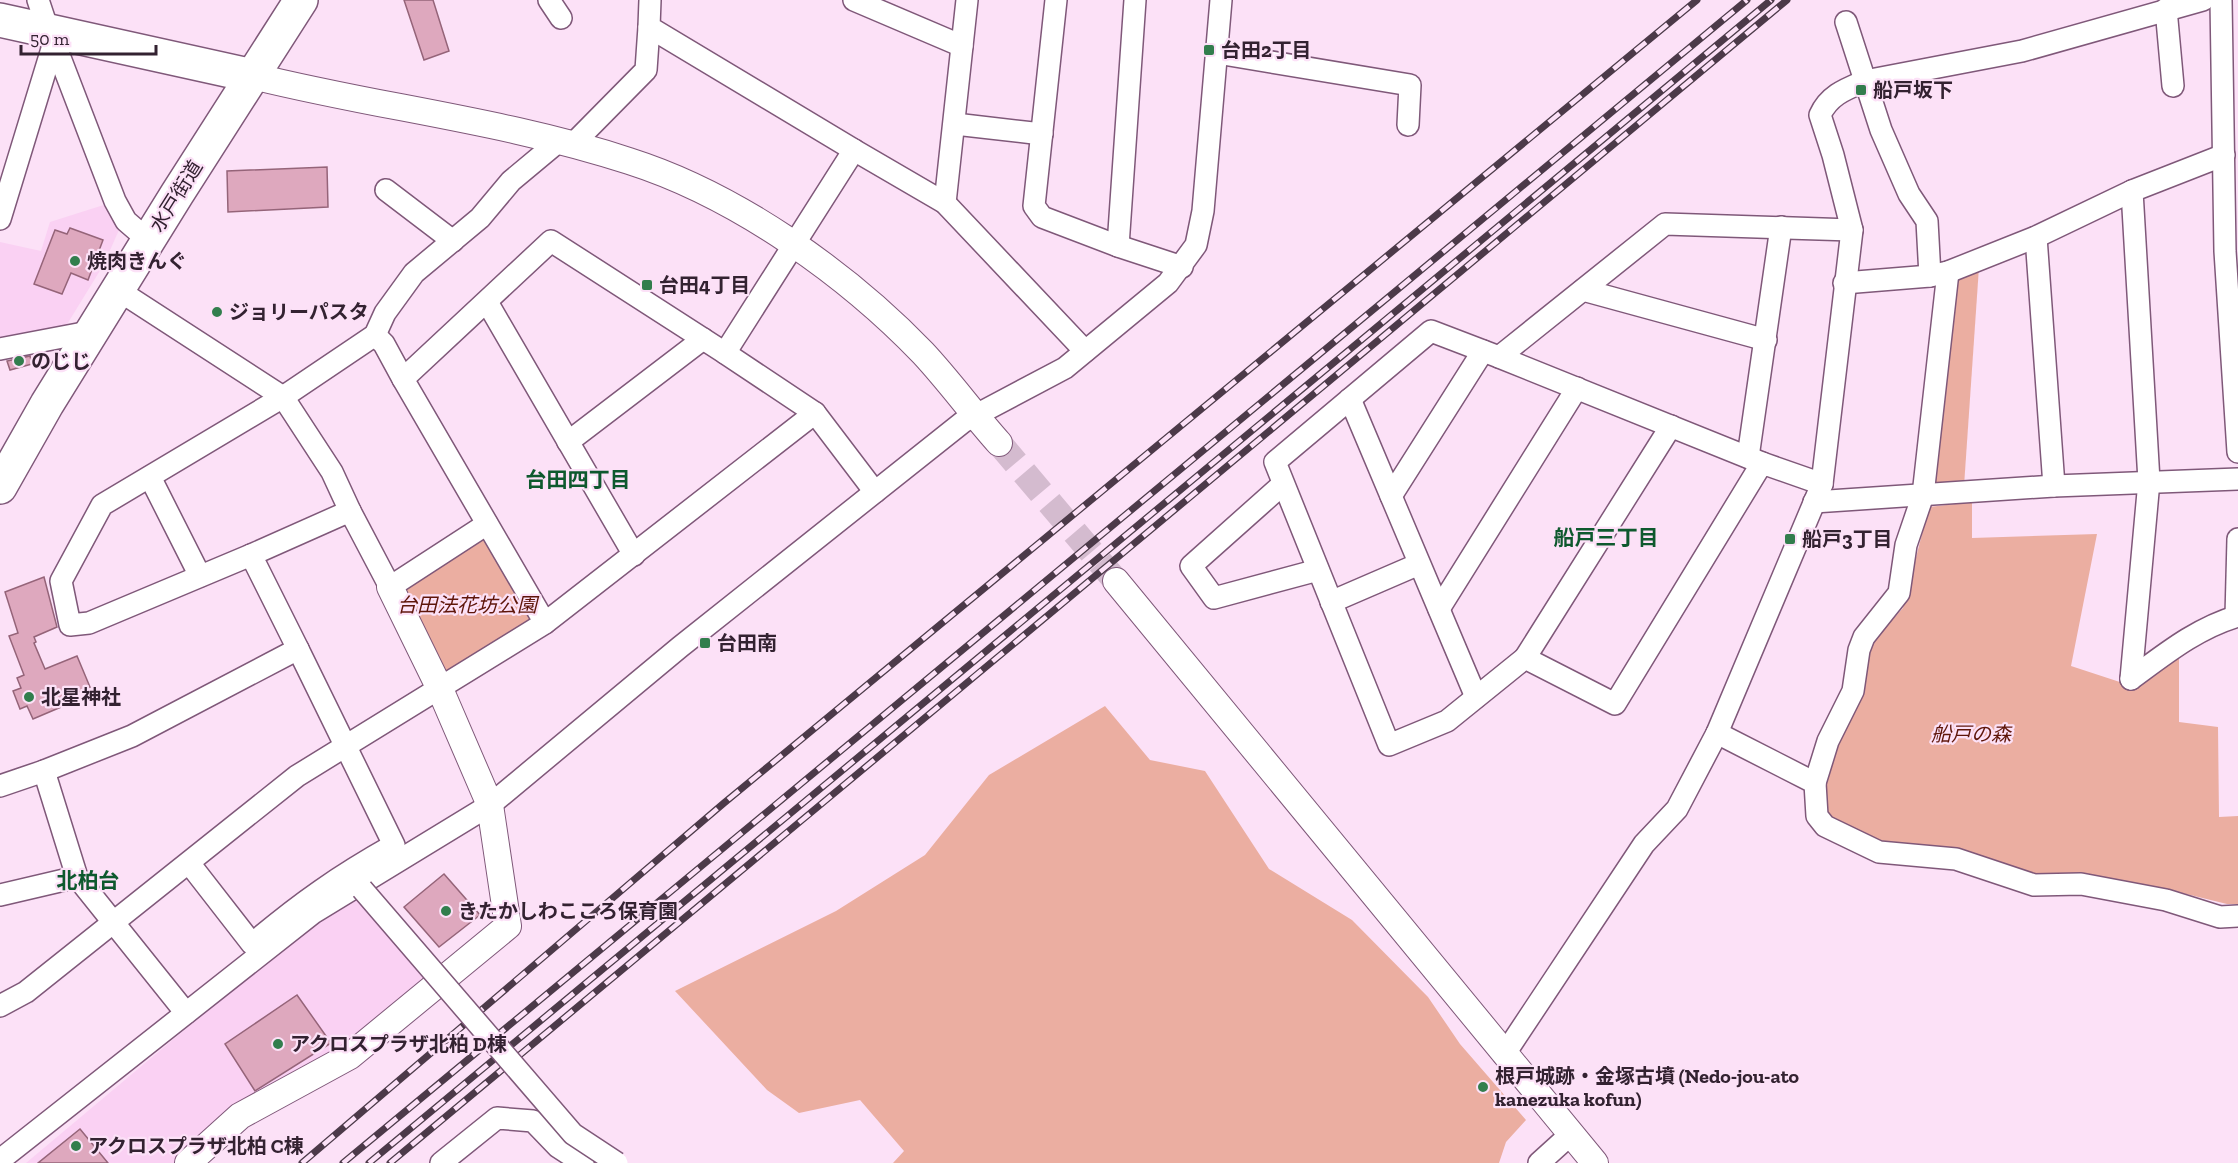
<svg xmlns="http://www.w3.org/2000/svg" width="2238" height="1163" font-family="'Zilla Slab','Noto Sans JP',serif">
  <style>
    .built { fill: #fad1f3 }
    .green { fill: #ebaea1 }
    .building { fill: #dea8be; stroke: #956479; stroke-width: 1.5 }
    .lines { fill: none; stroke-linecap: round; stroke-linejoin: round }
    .tertiary-tunnel { stroke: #d4bbcf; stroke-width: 26; stroke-dasharray: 26 13; stroke-linecap: butt }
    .minor-casing { stroke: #7f5879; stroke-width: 24 }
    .tertiary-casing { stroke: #7f5879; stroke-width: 28 }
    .primary-casing { stroke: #7f5879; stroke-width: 36 }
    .trunk-casing { stroke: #7f5879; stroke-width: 36 }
    .minor { stroke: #fff; stroke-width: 21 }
    .tertiary { stroke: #fff; stroke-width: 26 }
    .primary { stroke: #fff; stroke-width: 33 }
    .trunk { stroke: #fff; stroke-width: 33 }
    .rail-casing { stroke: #4c3a49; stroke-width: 7 }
    .rail { stroke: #fce1f7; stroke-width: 4.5; stroke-dasharray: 14; stroke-linecap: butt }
    .minor-bridge-casing { stroke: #7f5879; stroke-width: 24; stroke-linecap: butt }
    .minor-bridge { stroke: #fff; stroke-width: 21 }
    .poi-dot { fill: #327e4d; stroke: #fce1f7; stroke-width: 2 }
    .labels { text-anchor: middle; stroke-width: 4.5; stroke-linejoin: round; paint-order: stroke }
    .poi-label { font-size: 20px; font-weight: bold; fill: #332231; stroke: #fce1f7; text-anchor: start }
    .street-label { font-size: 20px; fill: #332231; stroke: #fce1f7 }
    .park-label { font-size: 20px; font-style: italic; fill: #5e1509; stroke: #fce1f7 }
    .neighbourhood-label { font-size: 21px; font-weight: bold; fill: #0e592e; stroke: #fce1f7 }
  </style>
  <rect width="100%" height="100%" fill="#fce1f7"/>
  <g class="built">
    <path d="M113 202 122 223 104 264 66 326 0 344V242L41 251 50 222Z"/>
    <path d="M362 896 431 978 345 1049 176 1163H26L300 933Z"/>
  </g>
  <g class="green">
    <path d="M1979 267 1964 486 1928 490 1952 276Z"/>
    <path d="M1972 502V538L2097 534 2071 666 2132 686 2179 652V722L2218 727 2219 817 2238 816V904H2227L2174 891 2077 875 2033 880 1880 846 1835 825 1823 811 1827 761 1866 649 1903 608 1929 507Z"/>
    <path d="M481 539 488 540 532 616 530 624 450 673 444 671 403 591 405 585Z"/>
    <path d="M1105 706 1150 760 1205 771 1269 869 1352 920 1428 997 1460 1044 1526 1120 1506 1142 1499 1163H893L904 1151 860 1100 799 1113 767 1090 675 991 836 911 925 855 989 775Z"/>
  </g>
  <g class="building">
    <path d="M404 0H433L449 51 424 60Z"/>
    <path d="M327 167 328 207 228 212 227 171Z"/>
    <path d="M70 228 103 240 88 280 71 273 62 294 34 284 55 230 67 234Z"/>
    <path d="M30 356 32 364 10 370 7 361Z"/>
    <path d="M44 577 57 627 34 637 36 642 34 643 45 669 77 656 90 687 58 701 61 707 33 719 27 706 20 709 13 691 21 688 17 678 24 675 9 636 18 633 5 592Z"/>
    <path d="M444 874 480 915 439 947 404 907Z"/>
    <path d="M297 995 331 1043 255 1091 225 1044Z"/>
    <path d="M80 1129 108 1163H38Z"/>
  </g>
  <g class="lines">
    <path class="tertiary-tunnel" d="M999 443 1116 581"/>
    <g class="minor-casing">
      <g id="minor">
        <path d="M38 0 48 30"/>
        <path d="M549 0 561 18"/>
        <path d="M854 0 962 46"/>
        <path d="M1056 0 1034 206 1042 217 1118 246 1182 267"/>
        <path d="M2221 0 2225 251 2238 452"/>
        <path d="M2166 9 2173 86"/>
        <path d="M1846 22 1881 130 1909 194 1927 221 1930 276"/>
        <path d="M54 42 115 201 126 221 148 240"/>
        <path d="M1217 53 1410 85 1408 125"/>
        <path d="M955 124 1042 134"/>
        <path d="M572 145 646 70 649 27"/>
        <path d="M854 150 945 203 1085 351"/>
        <path d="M386 190 453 241"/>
        <path d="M945 203 967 0"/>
        <path d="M0 219 55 39"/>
        <path d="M2036 237 2054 486"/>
        <path d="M1118 246 1135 0"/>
        <path d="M1844 283 1930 276 1948 272 2036 237 2132 191"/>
        <path d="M118 290 283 397 332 472 350 511"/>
        <path d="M1583 290 1766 340"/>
        <path d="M487 302 634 555"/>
        <path d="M375 335 384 344 403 379"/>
        <path d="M0 349 94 331"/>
        <path d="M725 353 815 413 875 492"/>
        <path d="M1499 357 1762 463"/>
        <path d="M1350 399 1476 697"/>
        <path d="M568 442 703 339"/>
        <path d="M1748 457 1781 227"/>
        <path d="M150 477 200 576"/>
        <path d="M1283 484 1191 566 1214 598 1318 570"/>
        <path d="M1822 484 1762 463 1615 704 1525 658 1447 721 1389 745 1275 462 1431 331 1499 357 1665 224 1852 230"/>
        <path d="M1391 496 1483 351"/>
        <path d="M1814 502 2054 486 2238 479"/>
        <path d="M251 555 89 623 70 625 61 581 102 505 283 397 375 335 385 313 414 273 480 218 511 181 559 141"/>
        <path d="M1331 602 1419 564"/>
        <path d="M1439 609 1577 388"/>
        <path d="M2236 616 2238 539"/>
        <path d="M545 623 403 379 551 241 725 353 854 150 649 27 650 0"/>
        <path d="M1525 658 1671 426"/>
        <path d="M2131 679 2149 481 2132 191 2224 155"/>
        <path d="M2131 679C2165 654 2197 628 2238 616"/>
        <path d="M1717 733 1815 783 1817 816 1825 826 1879 852 1956 859 2034 885 2081 884 2166 900 2220 917 2238 916"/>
        <path d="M1815 783 1828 741 1853 691 1859 650 1864 637 1899 593 1906 545 1923 495 1948 272"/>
        <path d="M0 786 44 771"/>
        <path d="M189 863 252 944C300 903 339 876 394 845L298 649"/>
        <path d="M0 895 77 877"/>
        <path d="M0 1006 26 992 297 776 545 623 815 413"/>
        <path d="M186 1013 77 877 44 771 132 736 298 649 251 555 350 511 390 587 487 524"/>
        <path d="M1504 1055 1644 844 1677 809 1717 733 1822 484 1852 230 1833 155 1820 115C1829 95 1846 89 1865 81L2022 51 2203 0"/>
        <path d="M0 1160 313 913 490 805 680 647 963 422 1065 368 1168 283 1196 245 1203 211 1221 0"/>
        <path d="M441 1163 497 1118 533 1121 558 1147 583 1163"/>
        <path d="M1539 1163 1571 1134"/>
      </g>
    </g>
    <g class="tertiary-casing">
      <g id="tertiary">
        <path d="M253 76C377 107 507 121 629 161 736 195 846 273 923 353 950 382 973 414 999 443"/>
        <path d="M1116 581 1595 1163"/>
        <path d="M188 1163 240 1116 350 1056 508 926 490 805 440 689 390 587"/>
      </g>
    </g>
    <g class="primary-casing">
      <path id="primary" d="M0 20 253 76"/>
    </g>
    <g class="trunk-casing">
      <path id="trunk" d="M0 487 47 404 177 194 301 0"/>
    </g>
    <use href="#minor" class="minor"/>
    <use href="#tertiary" class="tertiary"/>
    <use href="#primary" class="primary"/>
    <use href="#trunk" class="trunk"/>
    <g class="rail-casing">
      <g id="rail">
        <path d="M302 1163 724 803 1697 0"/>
        <path d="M343 1163 1747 0"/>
        <path d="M369 1163 1771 0"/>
        <path d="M390 1163 1787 0"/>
      </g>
    </g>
    <use href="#rail" class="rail"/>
    <g class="minor-bridge-casing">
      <path id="minor-bridge" d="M362 889 573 1134 617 1163"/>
    </g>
    <use href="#minor-bridge" class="minor-bridge"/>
  </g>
  <g class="poi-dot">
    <rect x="1203" y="44" width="12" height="12" rx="3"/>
    <rect x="1855" y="84" width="12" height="12" rx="3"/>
    <circle cx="75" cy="261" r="6"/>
    <rect x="641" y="279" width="12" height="12" rx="3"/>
    <circle cx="217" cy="312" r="6"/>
    <circle cx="19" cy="361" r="6"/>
    <rect x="1784" y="533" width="12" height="12" rx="3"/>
    <rect x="699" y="637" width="12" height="12" rx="3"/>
    <circle cx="29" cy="697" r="6"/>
    <circle cx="446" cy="911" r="6"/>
    <circle cx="278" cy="1044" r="6"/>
    <circle cx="1483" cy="1087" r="6"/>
    <circle cx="76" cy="1146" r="6"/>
  </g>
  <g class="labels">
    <g class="poi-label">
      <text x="1221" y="57">台田2丁目</text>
      <text x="1873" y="97">船戸坂下</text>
      <text x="87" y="268">焼肉きんぐ</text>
      <text x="659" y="292">台田4丁目</text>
      <text x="229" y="319">ジョリーパスタ</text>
      <text x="31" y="368">のじじ</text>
      <text x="1802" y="546">船戸3丁目</text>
      <text x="717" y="650">台田南</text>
      <text x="41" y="704">北星神社</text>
      <text x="458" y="918">きたかしわこころ保育園</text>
      <text x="290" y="1051">アクロスプラザ北柏 D棟</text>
      <text x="1495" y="1083">根戸城跡・金塚古墳 (Nedo-jou-ato<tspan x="1495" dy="23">kanezuka kofun)</tspan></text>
      <text x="88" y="1153">アクロスプラザ北柏 C棟</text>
    </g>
    <g class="street-label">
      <text transform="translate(176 196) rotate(-58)" y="7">水戸街道</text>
    </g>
    <g class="park-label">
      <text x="467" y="612">台田法花坊公園</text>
      <text x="1971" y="741">船戸の森</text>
    </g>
    <g class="neighbourhood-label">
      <text x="578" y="487">台田四丁目</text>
      <text x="1606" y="545">船戸三丁目</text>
      <text x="88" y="888">北柏台</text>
    </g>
  </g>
  <path d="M21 45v9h135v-9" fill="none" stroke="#332231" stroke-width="3"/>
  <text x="30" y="45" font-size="18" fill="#332231" stroke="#fce1f7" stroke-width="4.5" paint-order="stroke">50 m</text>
</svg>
